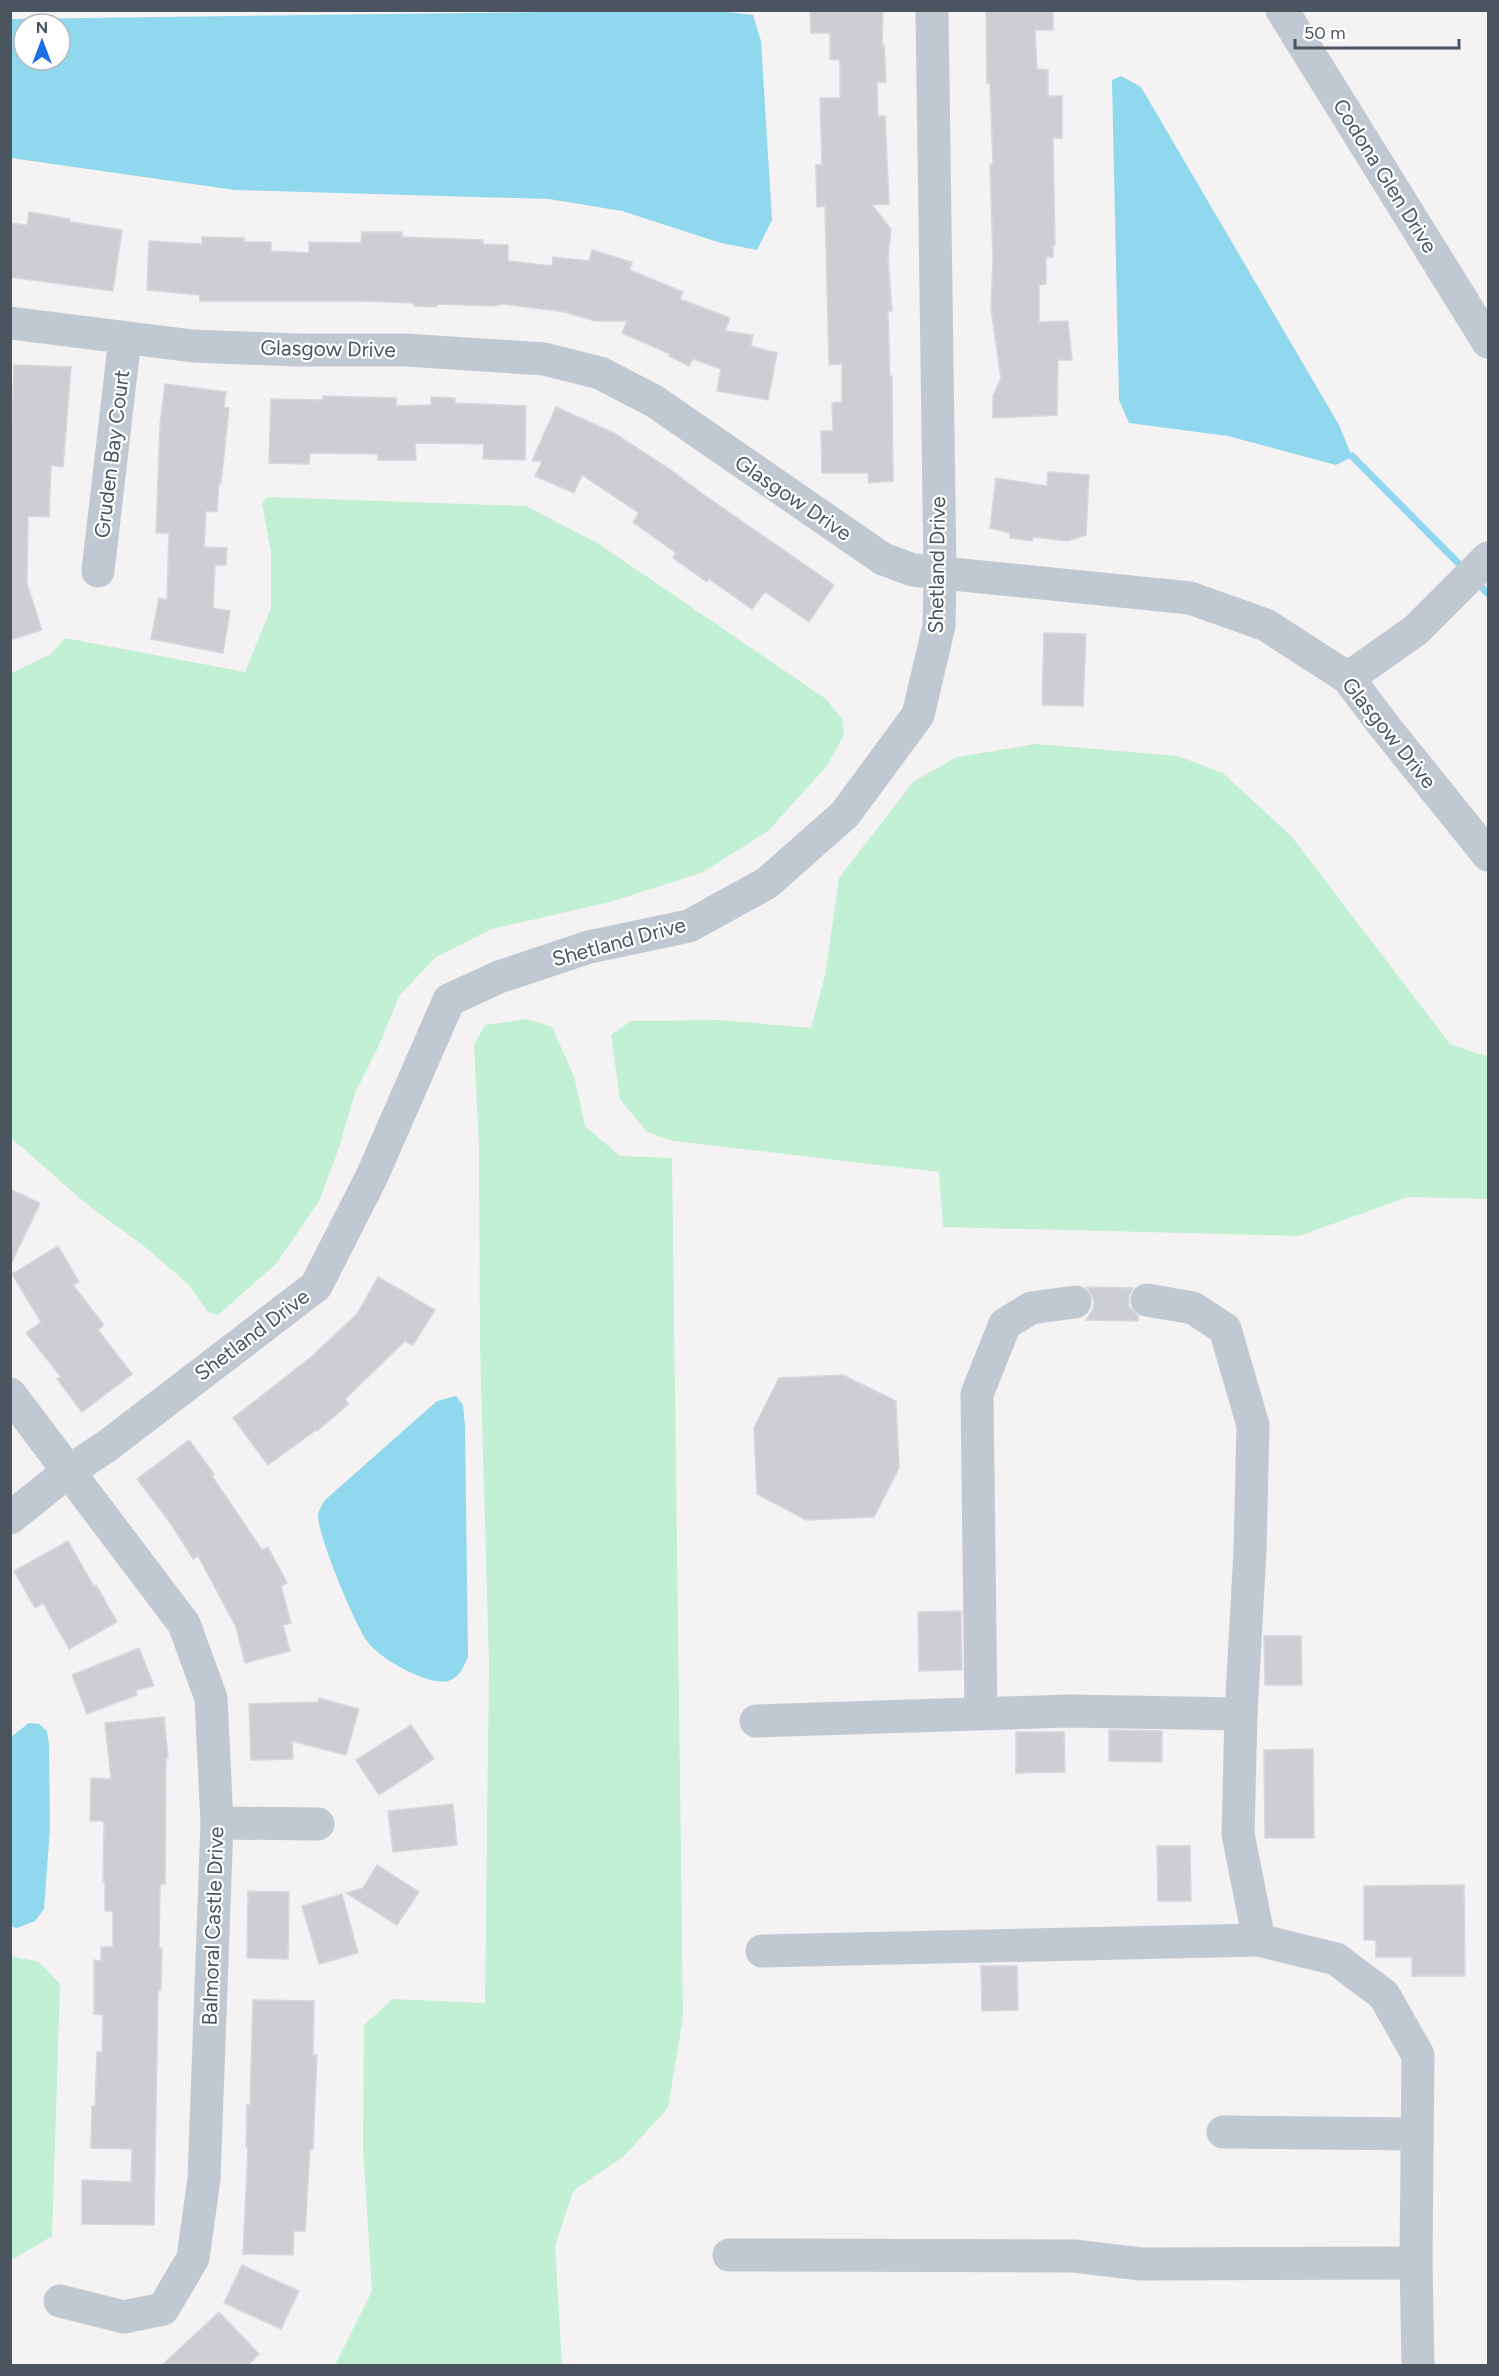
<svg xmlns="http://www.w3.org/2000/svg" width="1499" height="2376" font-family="Figtree,sans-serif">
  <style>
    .green { fill: #c2f0d5 }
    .water { fill: #90d8ed; fill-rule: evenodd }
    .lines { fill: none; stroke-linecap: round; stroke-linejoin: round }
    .stream { stroke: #90d8ed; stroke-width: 7 }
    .building { fill: #ccced4; stroke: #d6d8dd; stroke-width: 1.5 }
    .minor { stroke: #c0c9d1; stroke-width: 33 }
    .labels { text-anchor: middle; stroke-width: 4.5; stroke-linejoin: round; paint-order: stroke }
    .street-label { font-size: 21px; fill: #4a5560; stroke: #fff }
  </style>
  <rect width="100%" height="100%" fill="#f4f2f2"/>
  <g class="green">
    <path d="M267 497 526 506 599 544 826 699 842 719 844 735 826 767 768 831 701 873 610 902 491 929 436 957 399 996 379 1045 355 1093 339 1148 319 1201 276 1264 218 1315 208 1312 188 1284 144 1246 89 1206 11 1138V673L51 654 65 638 245 672 271 608V553L262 503Z"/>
    <path d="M1036 744 1178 756 1223 773 1292 837 1450 1044 1488 1057V1199L1408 1197 1299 1236 943 1227 939 1172 673 1141 647 1132 620 1099 611 1035 631 1021 720 1020 811 1028 825 976 839 878 913 782 957 757Z"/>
    <path d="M527 1019 552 1027 574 1076 585 1126 620 1156 672 1158 683 2017 668 2108 623 2157 573 2191 555 2246 562 2365H335L372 2291 363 2148 364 2025 393 1999 485 2003 489 1663 480 1347 479 1147 474 1044 485 1025Z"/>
    <path d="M11 1956 39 1962 60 1984 52 2236 14 2259 10 2258Z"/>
  </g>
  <g class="water">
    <path d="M709 10 753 15 761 41 772 220 757 250 721 243 622 211 549 199 235 190 11 158V19ZM24 24H60V60H24Z"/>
    <path d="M1121 76 1141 87 1339 425 1352 457 1336 465 1228 436 1129 423 1119 400 1112 80Z"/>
    <path d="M456 1396 463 1405 465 1425 468 1657C463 1668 460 1677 448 1681 428 1686 378 1658 367 1641 354 1622 319 1538 318 1517 318 1511 322 1505 325 1500L437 1401Z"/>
    <path d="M29 1723 39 1724 47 1731 49 1745 50 1828 44 1909 35 1921 17 1928 10 1926 11 1737Z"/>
  </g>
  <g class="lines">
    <g class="stream">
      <path d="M1352 456 1464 569"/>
      <path d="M1476 581 1488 594"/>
    </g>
  </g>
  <g class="building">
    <path d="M810 10H883L882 45H884L886 82H877L878 116H885L889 204 872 205 891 229 888 259 892 311H888L890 376H892L893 481 869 483 868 473H822L821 431H833L832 403 842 402V364L829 365 825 206 817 207 816 165H822L820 98H840V60L830 59V33H811Z"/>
    <path d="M986 10H1053V30H1035L1037 69 1048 70V96H1062V138H1053L1055 245H1053V257H1046V284L1039 285V322L1068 321 1072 360H1058L1057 415 993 418V396L1001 378 991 310 993 257 990 164H993L990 83H987Z"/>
    <path d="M29 212 70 219V222L122 230 113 291 10 277V223L27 225Z"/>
    <path d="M362 232H402V237L483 240V244L508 245V261L552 266 553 257 589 261 592 250 632 262 630 270 683 292 680 299 730 318 725 331 753 335 751 346 777 353 768 400 717 391 721 369 693 359 689 366 669 356 670 354 622 333 627 321H595L565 312 502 304 496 306 437 304V307L414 306V303L361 301H200V295L147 290 149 241 202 244V237L244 238V242H271V251L309 253V242L361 243Z"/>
    <path d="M14 365 71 367 63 467 51 465 49 517 28 516 27 584 42 630 10 640V421H12Z"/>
    <path d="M165 384 226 392 224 407 229 408 221 483H219L217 512 206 511 204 547 227 548 226 565H215L213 608 230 611 223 653 151 639 159 598 167 600 169 533H156L160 425Z"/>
    <path d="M323 396 396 398V406L431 405V397L455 398V403L526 406 525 460 483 459 484 444 415 443 416 460H378V454L310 453 309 464 269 463 271 399 323 400Z"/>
    <path d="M556 407 614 433 671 470 704 495 834 585 809 622 765 592 752 609 709 579 707 582 673 558 676 553 633 522 639 513 582 475 574 493 535 476 542 461H532Z"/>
    <path d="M1048 472 1089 475 1086 535 1067 541 1033 537 1032 541 1010 538V533L990 528 996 478 1047 486Z"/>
    <path d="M1044 633 1086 634 1083 706 1042 705Z"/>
    <path d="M10 1189 40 1203 10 1266Z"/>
    <path d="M58 1246 79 1282 73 1285 104 1325 98 1330 132 1374 82 1412 57 1379 61 1377 26 1333 41 1322 12 1274Z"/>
    <path d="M378 1277 435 1310 413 1345 405 1341 345 1399 349 1404 317 1431 316 1430 268 1465 233 1418 310 1358 357 1314Z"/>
    <path d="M1086 1287 1133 1288 1129 1296V1306L1138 1316V1321L1086 1320 1093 1309 1094 1300Z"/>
    <path d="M843 1375 896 1401 899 1468 874 1517 806 1520 757 1494 754 1428 779 1378Z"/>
    <path d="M189 1440 214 1474 212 1476 262 1550 268 1547 287 1583 281 1586 291 1623 283 1625 290 1651 245 1663 236 1627 198 1556 193 1559 171 1524 137 1479Z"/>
    <path d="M68 1541 94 1587 96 1585 117 1622 69 1649 43 1603 35 1608 14 1571Z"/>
    <path d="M961 1611 962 1670 919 1671 918 1612Z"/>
    <path d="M1264 1636H1301L1302 1685H1265Z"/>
    <path d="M139 1648 154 1686 136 1690 137 1695 87 1714 72 1675Z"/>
    <path d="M319 1698 359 1709 346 1755 292 1741 293 1759 251 1760 249 1704 318 1702Z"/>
    <path d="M164 1717 168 1758H166L165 1884H160L159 1948H162L161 1990H158L154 2225 82 2224V2180L131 2182 132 2149 91 2148 92 2106H95L97 2052H102L103 2015 94 2014V1960L101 1961V1947H113V1911H105V1882H103L104 1821H90L91 1778 111 1779 105 1723Z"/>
    <path d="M411 1725 434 1759 379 1795 356 1760Z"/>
    <path d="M1109 1730 1162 1731V1762L1109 1761Z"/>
    <path d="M1016 1732H1064L1065 1772 1016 1773Z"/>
    <path d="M1313 1749 1314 1838H1265L1264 1750Z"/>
    <path d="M453 1804 457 1845 393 1852 388 1811Z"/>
    <path d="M1157 1846H1190L1191 1901H1158Z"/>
    <path d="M377 1865 419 1892 397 1925 346 1893 363 1888Z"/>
    <path d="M1464 1885 1465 1976H1412V1957H1376V1940H1364V1886Z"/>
    <path d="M248 1891 289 1892 288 1959 247 1958Z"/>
    <path d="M342 1894 358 1953 319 1964 302 1906Z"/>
    <path d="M981 1966H1017L1018 2010 982 2011Z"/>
    <path d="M253 2000 314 2001 313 2055H317L313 2149H310L305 2231H294L293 2255 243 2254 248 2147H246L247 2105H250Z"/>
    <path d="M242 2265 299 2291 281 2329 224 2303Z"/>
    <path d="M219 2312 259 2354 247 2366H161Z"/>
  </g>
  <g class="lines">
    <g class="minor">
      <path d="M1282 10 1488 342"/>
      <path d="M10 323 193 346 297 350H406L544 359 600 373 654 401 883 559 913 570 1190 598 1266 625 1348 678 1385 727 1488 855"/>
      <path d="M98 571 125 338"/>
      <path d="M1348 678 1416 630 1488 558"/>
      <path d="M1147 1300 1193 1308 1225 1329 1253 1425 1250 1551 1241 1714 1238 1834 1259 1940 1336 1959 1384 1995 1418 2055 1416 2260 1418 2366"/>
      <path d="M10 1394 184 1624 211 1698 217 1823 204 2179 193 2258 163 2309 124 2317 60 2301"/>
      <path d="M10 1518 69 1471 107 1446 316 1286 372 1176 449 1000 499 977 589 947 689 926 767 883 845 814 918 715 939 626 940 573 932 10"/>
      <path d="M981 1713 977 1394 1005 1324 1031 1308 1075 1302"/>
      <path d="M756 1721 1069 1711 1241 1714"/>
      <path d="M217 1823 318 1824"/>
      <path d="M762 1951 1259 1940"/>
      <path d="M1223 2132 1417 2134"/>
      <path d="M729 2255 1074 2256 1141 2264 1416 2263"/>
    </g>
  </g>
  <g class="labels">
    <g class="street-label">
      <text transform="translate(1385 176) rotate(58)" y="7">Codona Glen Drive</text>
      <text transform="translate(328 349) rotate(1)" y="7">Glasgow Drive</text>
      <text transform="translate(112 454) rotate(-83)" y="7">Gruden Bay Court</text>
      <text transform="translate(793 498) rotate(34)" y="7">Glasgow Drive</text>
      <text transform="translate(937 565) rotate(-89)" y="7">Shetland Drive</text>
      <text transform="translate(1389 733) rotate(51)" y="7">Glasgow Drive</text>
      <text transform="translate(619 942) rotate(-15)" y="7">Shetland Drive</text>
      <text transform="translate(252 1335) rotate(-37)" y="7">Shetland Drive</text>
      <text transform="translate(213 1926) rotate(-88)" y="7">Balmoral Castle Drive</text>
    </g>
  </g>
  <rect width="1499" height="2376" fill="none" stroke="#4a5560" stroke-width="24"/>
  <g transform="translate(42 42)"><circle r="28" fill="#ffffff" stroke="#b7bbbf" stroke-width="1.5"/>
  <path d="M0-4.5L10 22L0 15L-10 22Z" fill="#1b71e5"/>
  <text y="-9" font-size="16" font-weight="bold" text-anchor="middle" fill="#4a5560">N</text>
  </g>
  <path d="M1295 39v9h164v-9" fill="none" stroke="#4a5560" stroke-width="3"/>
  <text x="1304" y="39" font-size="18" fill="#4a5560" stroke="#ffffff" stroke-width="4.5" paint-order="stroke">50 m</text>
</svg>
